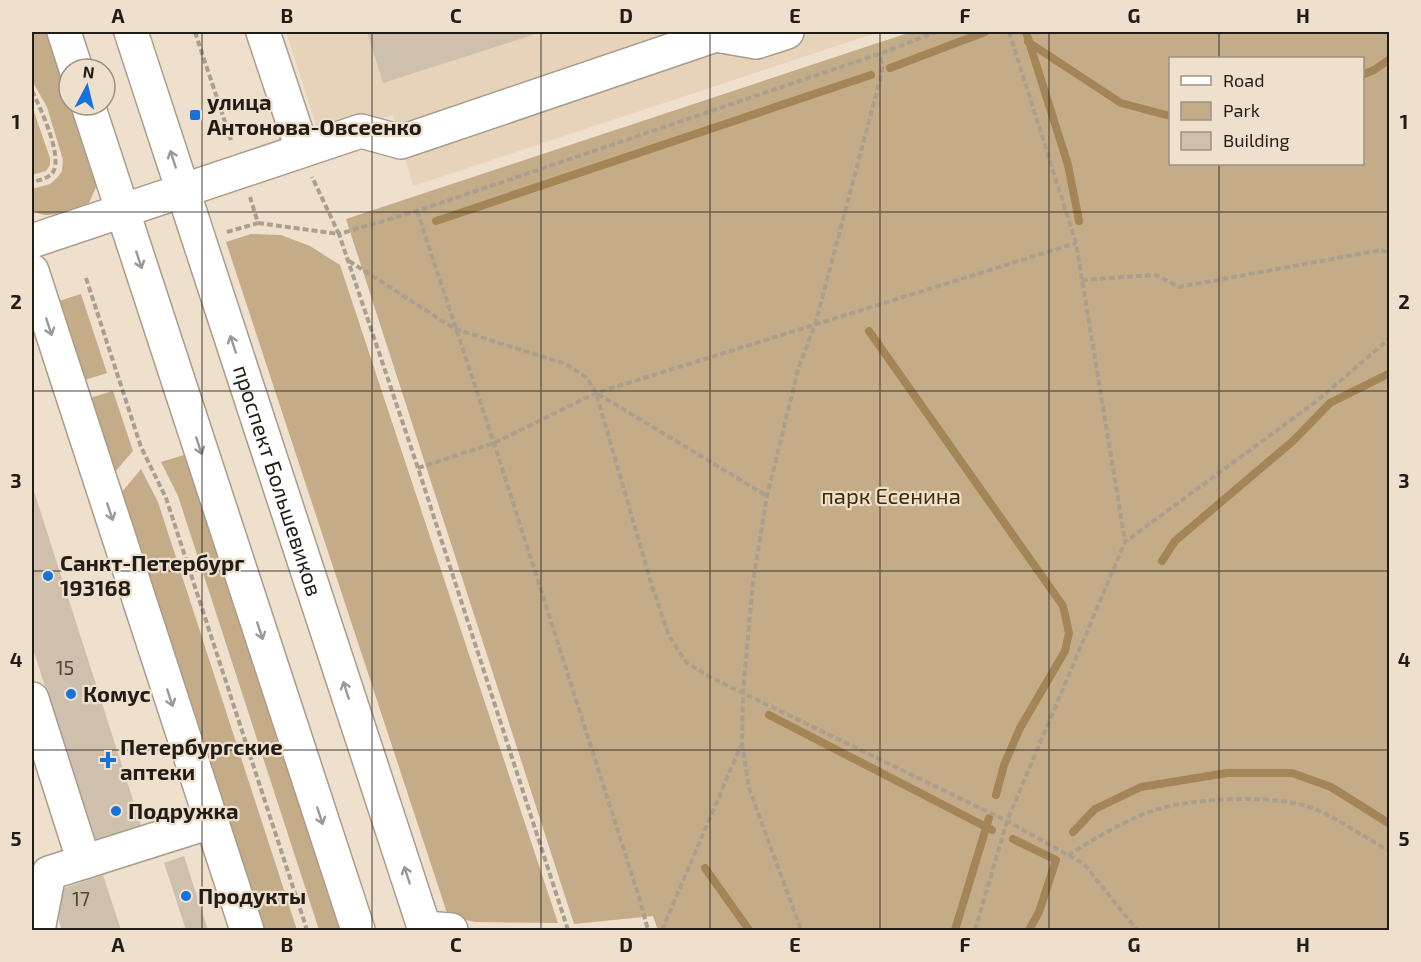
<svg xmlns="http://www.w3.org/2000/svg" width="1421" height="962" font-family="'Exo 2',sans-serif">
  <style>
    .built { fill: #e6d3b9 }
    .green { fill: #c5ac88; fill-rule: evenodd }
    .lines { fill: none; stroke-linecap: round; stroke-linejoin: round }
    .stream { stroke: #a48558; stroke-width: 8 }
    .building { fill: #cec0ad }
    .minor-casing { stroke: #a99c8a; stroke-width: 36 }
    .major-casing { stroke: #a99c8a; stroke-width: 36 }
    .path { stroke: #aa9f8f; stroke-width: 4; stroke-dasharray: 6 3; stroke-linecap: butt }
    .minor { stroke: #fff; stroke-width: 33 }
    .major { stroke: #fff; stroke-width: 33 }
    .oneway { stroke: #9b9996 }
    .grid { fill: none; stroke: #211c15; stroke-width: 1.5; stroke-opacity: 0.55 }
    .poi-dot { fill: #1671da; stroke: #eee0cc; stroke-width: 2 }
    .labels { text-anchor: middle; stroke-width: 4.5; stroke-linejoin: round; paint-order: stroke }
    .number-label { font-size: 20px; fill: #4c453b }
    .poi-label { font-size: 22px; font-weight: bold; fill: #211c15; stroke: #eee0cc; text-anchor: start }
    .street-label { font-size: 22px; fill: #211c15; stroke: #eee0cc }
    .park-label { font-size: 22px; fill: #402a03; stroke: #eee0cc }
    .neatline { fill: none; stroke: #211c15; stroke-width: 2 }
    .grid-label { font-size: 20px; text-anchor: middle; font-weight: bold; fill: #211c15 }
  </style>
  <rect width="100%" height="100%" fill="#eee0cc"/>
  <path class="built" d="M286 32H879L413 186 393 115 320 137Z"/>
  <g class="green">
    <path d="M32 32H47L69 98V105H71L95 175 96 187 89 203C71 209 48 222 32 210V189L50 184 57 178 62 171 63 160 47 107 32 81Z"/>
    <path d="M911 32H1389V930H658L653 916 574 924 346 219ZM1170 58H1362V164H1170Z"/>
    <path d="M32 106 50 158V165L46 171 32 175Z"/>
    <path d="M251 234 281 235 310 246 340 265 558 923 475 922 448 916 226 242Z"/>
    <path d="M81 294 107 373 85 380 59 301Z"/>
    <path d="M113 391 133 451 114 473 90 398Z"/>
    <path d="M187 454 343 930H319L178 496 161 462Z"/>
    <path d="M141 469 158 502 297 930H265L121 493Z"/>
  </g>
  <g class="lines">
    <g class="stream">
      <path d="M1026 32 1068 165 1079 221"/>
      <path d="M1028 42 1121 103 1170 116"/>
      <path d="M890 68 985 32"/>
      <path d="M1362 75 1374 70 1390 59"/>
      <path d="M436 221 871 75"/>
      <path d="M869 331 1063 606 1069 633 1065 651 1020 728 1004 765 996 795"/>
      <path d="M1162 561 1175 541 1293 441 1330 403 1390 373"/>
      <path d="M769 715 992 830"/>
      <path d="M1073 832 1095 809 1141 787 1227 773H1292L1331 787 1390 824"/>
      <path d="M1013 839 1056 860 1039 912 1029 930"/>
      <path d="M705 868 749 930"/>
      <path d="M955 930 989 818"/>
    </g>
  </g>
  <g class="building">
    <path d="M367 32H542L383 83Z"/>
    <path d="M32 485 142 828 95 843 32 646Z"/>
    <path d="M184 856 208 930H186L164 863Z"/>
    <path d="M103 875 121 930H62L50 893Z"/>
  </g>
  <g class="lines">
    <g class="minor-casing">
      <g id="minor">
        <path d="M263 32 302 149"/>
        <path d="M32 241 361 131 401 142 716 35 756 42 787 32"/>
        <path d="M32 271 247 930"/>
        <path d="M32 699 84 862"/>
        <path d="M424 928 451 930"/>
        <path d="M38 930 49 873 210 822"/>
      </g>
    </g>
    <g class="major-casing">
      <g id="major">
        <path d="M64 32 76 69"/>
        <path id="s1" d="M131 32 425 930"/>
        <path d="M88 105 358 930"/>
      </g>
    </g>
    <g class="path">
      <path d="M195 32 232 143"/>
      <path d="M1009 32 1076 243 1125 541"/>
      <path d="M32 91C40 107 63 156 53 172 48 179 39 180 32 182"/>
      <path d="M417 211 494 443 639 897 648 930"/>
      <path d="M258 223 339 234 312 177"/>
      <path d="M227 232 258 223 250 197"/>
      <path d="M349 261 455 329 566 364 587 378 596 393 652 586 669 636 686 662 710 677 1007 821 1084 864 1137 930"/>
      <path d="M86 278 141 447 166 498 307 930"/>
      <path d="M1082 280 1156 275 1179 287 1381 250 1390 253"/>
      <path d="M598 394 767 496"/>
      <path d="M418 468 494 443 596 393 1076 243"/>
      <path d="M742 743 749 788 801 930"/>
      <path d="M1068 855C1094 839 1120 823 1149 812 1184 798 1273 794 1309 807 1336 816 1364 838 1390 851"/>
      <path d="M568 930 418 468 339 234 417 211 879 54 936 32"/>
      <path d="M662 930 742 743 743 693 753 581 767 496 799 366 815 325 882 72V63L879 54"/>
      <path d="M975 930 1007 821 1125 542 1318 400 1390 338"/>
    </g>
    <use href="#minor" class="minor"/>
    <use href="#major" class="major"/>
  </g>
  <defs><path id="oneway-shaft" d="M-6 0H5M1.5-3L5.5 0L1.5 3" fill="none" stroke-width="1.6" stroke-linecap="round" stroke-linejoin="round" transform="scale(1.5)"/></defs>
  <g class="oneway">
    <use href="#oneway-shaft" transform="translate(173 159) rotate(-108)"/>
    <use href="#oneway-shaft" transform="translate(139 260) rotate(72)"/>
    <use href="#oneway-shaft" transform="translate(49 327) rotate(72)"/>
    <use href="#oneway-shaft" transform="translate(233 344) rotate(-108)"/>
    <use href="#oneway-shaft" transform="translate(199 446) rotate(72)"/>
    <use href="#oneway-shaft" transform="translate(110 512) rotate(72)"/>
    <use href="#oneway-shaft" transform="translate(260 631) rotate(72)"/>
    <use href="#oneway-shaft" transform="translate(346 690) rotate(-108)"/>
    <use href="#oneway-shaft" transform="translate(170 698) rotate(72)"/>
    <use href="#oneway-shaft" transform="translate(320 816) rotate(72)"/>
    <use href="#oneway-shaft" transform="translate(407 875) rotate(-108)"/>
  </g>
  <path class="grid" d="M202 32V930M372 32V930M541 32V930M710 32V930M880 32V930M1049 32V930M1219 32V58M1219 164V930M32 212H1390M32 391H1390M32 571H1390M32 750H1390"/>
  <g class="poi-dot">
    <rect x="189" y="109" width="12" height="12" rx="3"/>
    <circle cx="48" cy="576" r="6"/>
    <circle cx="71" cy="694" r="6"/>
    <path d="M105 751h6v6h6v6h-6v6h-6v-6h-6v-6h6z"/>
    <circle cx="116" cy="811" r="6"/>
    <circle cx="186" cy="896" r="6"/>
  </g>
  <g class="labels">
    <g class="number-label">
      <text x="65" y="675">15</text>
      <text x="81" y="906">17</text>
    </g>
    <g class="poi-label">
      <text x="207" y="110">улица<tspan x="207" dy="25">Антонова-Овсеенко</tspan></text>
      <text x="60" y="571">Санкт-Петербург<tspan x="60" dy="25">193168</tspan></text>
      <text x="83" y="702">Комус</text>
      <text x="120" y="755">Петербургские<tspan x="120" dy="25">аптеки</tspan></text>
      <text x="128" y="819">Подружка</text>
      <text x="198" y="904">Продукты</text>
    </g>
    <g class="street-label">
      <text dy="8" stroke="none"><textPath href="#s1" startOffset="472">проспект Большевиков</textPath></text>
    </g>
    <g class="park-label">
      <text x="891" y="504">парк Есенина</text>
    </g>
  </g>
  <rect width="1421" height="962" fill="none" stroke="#eee0cc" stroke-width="66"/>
  <rect x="1169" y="57" width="195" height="108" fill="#eee0cc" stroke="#9c9283" stroke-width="1.5"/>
  <rect x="1181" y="76" width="30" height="9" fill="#ffffff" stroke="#9c9283" stroke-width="1.5"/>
  <text x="1223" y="87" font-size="18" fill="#211c15">Road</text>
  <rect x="1181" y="102" width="30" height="18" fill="#c5ac88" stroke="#9c9283" stroke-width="1.5"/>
  <text x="1223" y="117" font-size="18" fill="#211c15">Park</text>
  <rect x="1181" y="132" width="30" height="18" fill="#cec0ad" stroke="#9c9283" stroke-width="1.5"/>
  <text x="1223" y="147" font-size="18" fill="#211c15">Building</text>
  <g transform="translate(87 87) rotate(7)"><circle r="28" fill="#eee0cc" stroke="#9c9283" stroke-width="1.5"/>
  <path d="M0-4.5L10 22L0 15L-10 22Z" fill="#1671da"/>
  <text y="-9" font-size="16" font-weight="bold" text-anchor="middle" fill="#211c15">N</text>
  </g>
  <rect x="33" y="33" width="1355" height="896" class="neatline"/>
  <g class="grid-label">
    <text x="118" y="23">A</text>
    <text x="287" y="23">B</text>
    <text x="456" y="23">C</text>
    <text x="626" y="23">D</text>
    <text x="795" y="23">E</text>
    <text x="965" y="23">F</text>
    <text x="1134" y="23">G</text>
    <text x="1303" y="23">H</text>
    <text x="16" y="129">1</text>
    <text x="1404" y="129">1</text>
    <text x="16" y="309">2</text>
    <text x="1404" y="309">2</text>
    <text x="16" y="488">3</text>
    <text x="1404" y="488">3</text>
    <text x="16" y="667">4</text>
    <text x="1404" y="667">4</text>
    <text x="16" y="846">5</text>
    <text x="1404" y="846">5</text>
    <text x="118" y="952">A</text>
    <text x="287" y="952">B</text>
    <text x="456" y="952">C</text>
    <text x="626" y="952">D</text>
    <text x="795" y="952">E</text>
    <text x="965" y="952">F</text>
    <text x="1134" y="952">G</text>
    <text x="1303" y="952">H</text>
  </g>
</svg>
